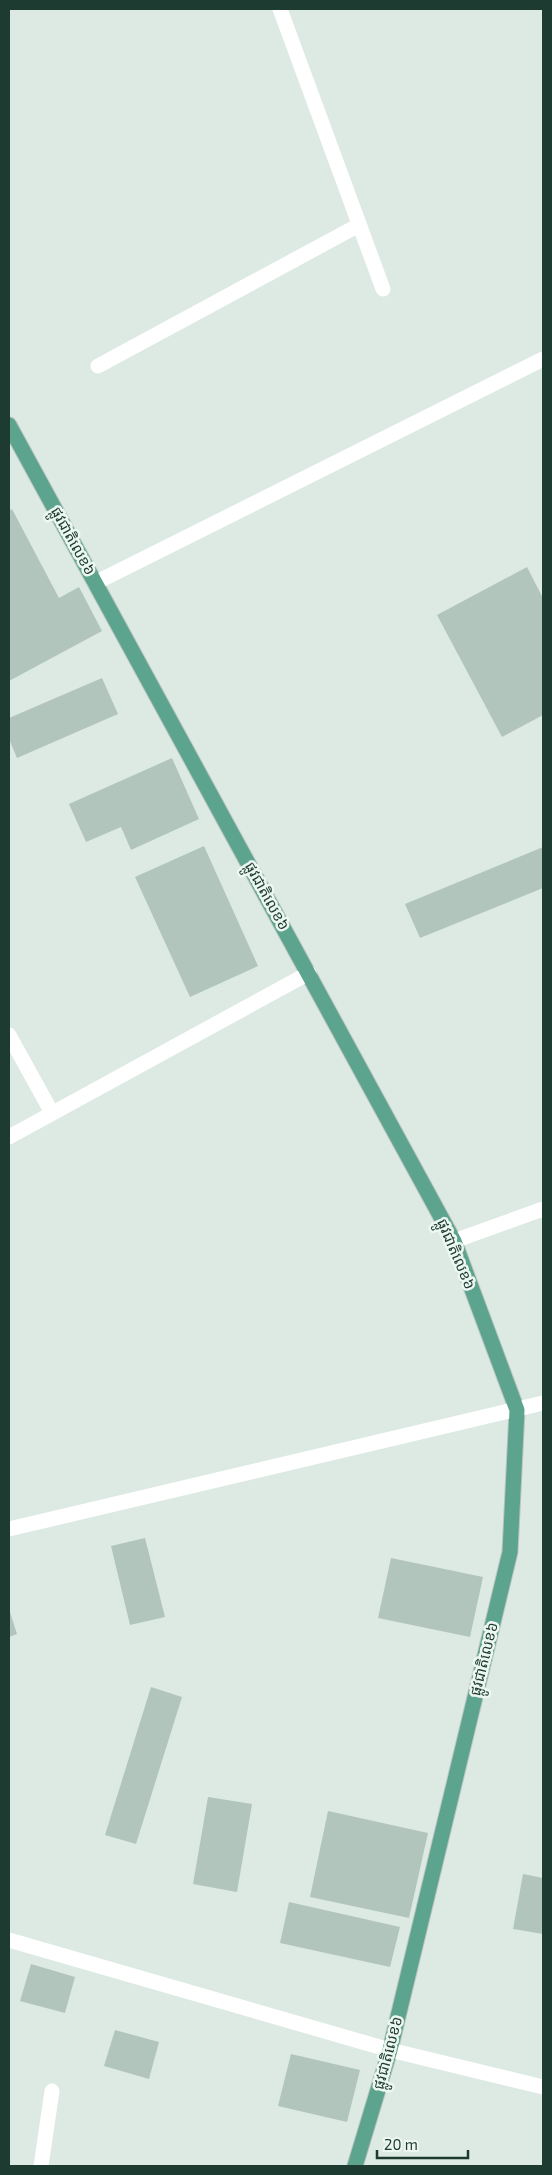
<svg xmlns="http://www.w3.org/2000/svg" width="552" height="2175" font-family="'Exo 2','Noto Sans Khmer',sans-serif">
  <style>
    .building { fill: #b2c5bc }
    .lines { fill: none; stroke-linecap: round; stroke-linejoin: round }
    .major-casing { stroke: #bbc4c1; stroke-width: 17 }
    .minor { stroke: #fff; stroke-width: 15 }
    .major { stroke: #5ca48e; stroke-width: 15 }
    .labels { text-anchor: middle; stroke-width: 5; stroke-linejoin: round; paint-order: stroke }
    .street-label { font-size: 15px; fill: #1d3b31; stroke: #edf7f1 }
  </style>
  <rect width="100%" height="100%" fill="#dceae3"/>
  <g class="building">
    <path d="M12 509 59 598 79 587 102 631 9 681V511Z"/>
    <path d="M527 567 543 598V715L502 737 437 615Z"/>
    <path d="M102 678 118 714 17 758 9 739V718Z"/>
    <path d="M172 758 199 819 131 850 121 827 86 842 69 804Z"/>
    <path d="M204 846 258 966 190 997 135 877Z"/>
    <path d="M543 847V888L420 938 405 904Z"/>
    <path d="M145 1538 165 1617 130 1625 111 1546Z"/>
    <path d="M391 1558 483 1577 470 1637 378 1618Z"/>
    <path d="M9 1609 17 1634 9 1637Z"/>
    <path d="M151 1687 182 1697 136 1844 105 1835Z"/>
    <path d="M208 1797 252 1804 237 1892 193 1884Z"/>
    <path d="M328 1811 428 1833 409 1918 310 1897Z"/>
    <path d="M523 1874 543 1878V1934L513 1929Z"/>
    <path d="M289 1902 400 1927 390 1967 280 1943Z"/>
    <path d="M31 1964 75 1977 65 2013 20 2001Z"/>
    <path d="M115 2030 159 2042 149 2079 104 2066Z"/>
    <path d="M291 2054 360 2070 347 2122 278 2106Z"/>
  </g>
  <g class="lines">
    <g class="major-casing">
      <path id="major" d="M9 425 454 1241 517 1410 510 1552 390 2050 355 2166"/>
    </g>
    <g class="minor">
      <path d="M280 9 383 289"/>
      <path d="M98 366 359 225"/>
      <path d="M95 583 543 359"/>
      <path d="M9 1035 52 1113"/>
      <path d="M9 1137 309 973"/>
      <path d="M454 1241 543 1209"/>
      <path d="M9 1529 543 1403"/>
      <path d="M9 1940 390 2050 543 2087"/>
      <path d="M41 2166 52 2091"/>
    </g>
    <use href="#major" class="major"/>
  </g>
  <g class="labels">
    <g class="street-label">
      <text transform="translate(73 541) rotate(61)" y="5">ផ្លូវជាតិលេខ៦</text>
      <text transform="translate(267 896) rotate(61)" y="5">ផ្លូវជាតិលេខ៦</text>
      <text transform="translate(456 1254) rotate(67)" y="5">ផ្លូវជាតិលេខ៦</text>
      <text transform="translate(484 1659) rotate(-76)" y="5">ផ្លូវជាតិលេខ៦</text>
      <text transform="translate(388 2053) rotate(-75)" y="5">ផ្លូវជាតិលេខ៦</text>
    </g>
  </g>
  <rect width="552" height="2175" fill="none" stroke="#1d3b31" stroke-width="20"/>
  <path d="M377 2150v8h91v-8" fill="none" stroke="#1d3b31" stroke-width="2.5"/>
  <text x="384" y="2150" font-size="15" fill="#1d3b31" stroke="#edf7f1" stroke-width="4" paint-order="stroke">20 m</text>
</svg>
